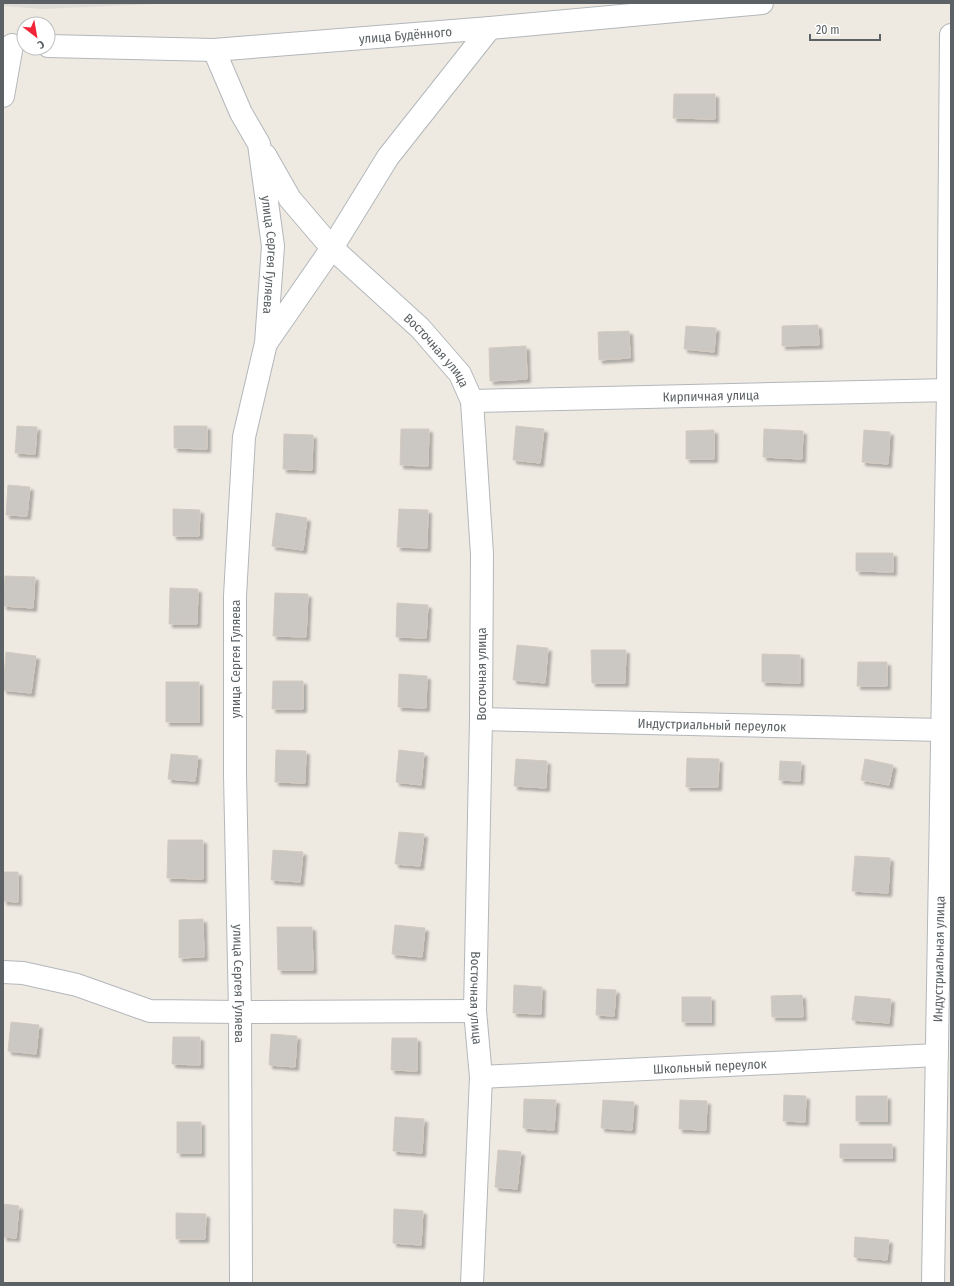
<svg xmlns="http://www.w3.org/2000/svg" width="954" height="1286" font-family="'Fira Sans Condensed',sans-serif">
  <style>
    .industrial { fill: #dfdcd7 }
    .building { fill: #cbc7c2; stroke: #d3cac1; filter: url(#shadow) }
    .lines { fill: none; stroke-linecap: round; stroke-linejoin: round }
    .minor-casing { stroke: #b3b7bb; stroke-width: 24 }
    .minor { stroke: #fff; stroke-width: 22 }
    .labels { text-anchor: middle; stroke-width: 3.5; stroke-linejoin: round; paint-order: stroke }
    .street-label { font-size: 13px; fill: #5b6164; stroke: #fff }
  </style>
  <defs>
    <filter id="shadow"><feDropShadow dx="3.5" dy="3.5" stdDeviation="1" flood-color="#0004"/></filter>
  </defs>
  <rect width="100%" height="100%" fill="#eeeae2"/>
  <path class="industrial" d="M3 3H177L42 9 3 6Z"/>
  <g class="building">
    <path d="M674 94H715V119L673 118Z"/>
    <path d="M818 325 819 345 782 346V326Z"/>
    <path d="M686 326 716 328 714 352 684 349Z"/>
    <path d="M629 331 630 358 599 360 598 332Z"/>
    <path d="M526 346 527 379 490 381 489 348Z"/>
    <path d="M17 426 37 427 35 454 15 453Z"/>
    <path d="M174 426H207V449L174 448Z"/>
    <path d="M516 426 544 429 540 463 513 460Z"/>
    <path d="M401 429H429L428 466 400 465Z"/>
    <path d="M764 429 803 431 802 459 763 457Z"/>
    <path d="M714 430V459H686V431Z"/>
    <path d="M864 430 890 432 888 464 862 462Z"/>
    <path d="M284 434 313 435 312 470 283 469Z"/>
    <path d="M8 485 30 487 27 516 6 515Z"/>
    <path d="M173 509 200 510 199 536H173Z"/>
    <path d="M399 509 428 510 427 548 397 547Z"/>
    <path d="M276 513 307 518 303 550 272 546Z"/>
    <path d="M856 553H893V572L856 571Z"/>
    <path d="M5 576 35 577 33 608 3 606Z"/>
    <path d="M170 588 198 589 197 624H169Z"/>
    <path d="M275 593 308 594 306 637 273 636Z"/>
    <path d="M397 603 428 605 426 638 396 637Z"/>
    <path d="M517 645 548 648 545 683 513 680Z"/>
    <path d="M591 650H626L625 683H592Z"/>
    <path d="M6 652 36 656 31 693 3 690Z"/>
    <path d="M762 654 800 655V683L762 682Z"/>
    <path d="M858 662H887V686H857Z"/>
    <path d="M399 674 427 676 426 708 398 707Z"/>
    <path d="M273 681H303V709H272Z"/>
    <rect x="166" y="682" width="33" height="40"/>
    <path d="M276 750 306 751 305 783 275 782Z"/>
    <path d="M399 750 424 753 421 785 396 782Z"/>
    <path d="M171 754 198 756 195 781 168 779Z"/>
    <path d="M687 758 719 759 718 787H686Z"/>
    <path d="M516 759 547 761 546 788 514 786Z"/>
    <path d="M865 759 893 765 889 785 861 780Z"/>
    <path d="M780 761 801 762 800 781 779 780Z"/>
    <path d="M399 832 424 834 420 866 395 864Z"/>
    <path d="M168 840H203V879L167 878Z"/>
    <path d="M273 850 303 852 300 882 271 880Z"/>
    <path d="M855 856 890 858 888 893 852 891Z"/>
    <path d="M3 872H18V902L3 901Z"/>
    <path d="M203 919 204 957 179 958V920Z"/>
    <path d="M395 925 425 928 422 957 392 954Z"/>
    <path d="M277 927H312L313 970H278Z"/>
    <path d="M514 985 542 987 541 1014 513 1013Z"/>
    <path d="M597 989 616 990 614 1016 596 1015Z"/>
    <path d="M802 995 803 1017H772L771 996Z"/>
    <path d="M855 996 891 999 889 1023 852 1020Z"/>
    <rect x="682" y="997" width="29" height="25"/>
    <path d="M11 1022 39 1025 36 1054 8 1051Z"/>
    <path d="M271 1034 297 1036 295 1067 269 1065Z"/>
    <path d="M173 1037H200V1065L172 1064Z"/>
    <path d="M392 1038H417V1071L391 1070Z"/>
    <path d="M784 1095 806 1096 805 1122 783 1121Z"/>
    <rect x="856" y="1096" width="31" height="25"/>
    <path d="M524 1099 556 1100 554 1130 523 1128Z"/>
    <path d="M603 1100 634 1102 632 1130 601 1128Z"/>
    <path d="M680 1100 707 1101 706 1130 679 1129Z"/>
    <path d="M395 1117 424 1119 422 1153 393 1151Z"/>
    <rect x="177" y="1122" width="24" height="31"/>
    <rect x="840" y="1144" width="52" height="14"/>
    <path d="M498 1150 521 1152 517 1189 495 1187Z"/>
    <path d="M3 1204 19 1206 16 1238 3 1237Z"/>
    <path d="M394 1209 423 1211 421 1245 393 1243Z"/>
    <path d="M176 1213 206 1214 205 1239H176Z"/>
    <path d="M855 1237 889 1240 887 1260 854 1257Z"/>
  </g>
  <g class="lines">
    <g class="minor-casing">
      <g id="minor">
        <path id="s1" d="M48 46 214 50 490 28 762 3"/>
        <path id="s2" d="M214 50 241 113 259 144 273 246 266 343 244 437 235 596V775L240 1012 241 1283"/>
        <path d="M3 96 12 45"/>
        <path id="s3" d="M265 155 290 199 332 248 420 328 460 374 472 401 482 554 481 719 475 1011 481 1077 472 1283"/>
        <path d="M267 342 332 248 388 157 490 28"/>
        <path id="s4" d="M472 401 951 390"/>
        <path id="s5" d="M481 719 942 730"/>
        <path d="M3 972 23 973 77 985 150 1011 240 1012 475 1011"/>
        <path id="s6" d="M481 1077 937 1055"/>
        <path id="s7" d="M933 1283 948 390 951 35"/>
      </g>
    </g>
    <use href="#minor" class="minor"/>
  </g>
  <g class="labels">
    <g class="street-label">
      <text dy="5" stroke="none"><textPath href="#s1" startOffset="358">улица Будённого</textPath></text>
      <text dy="5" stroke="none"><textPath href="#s2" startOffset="216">улица Сергея Гуляева</textPath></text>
      <text dy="5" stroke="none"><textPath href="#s3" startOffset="262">Восточная улица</textPath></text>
      <text dy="5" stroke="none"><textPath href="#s4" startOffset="239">Кирпичная улица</textPath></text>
      <text transform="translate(235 659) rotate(-90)" y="5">улица Сергея Гуляева</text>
      <text transform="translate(481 674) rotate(-90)" y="5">Восточная улица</text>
      <text dy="5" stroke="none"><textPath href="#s5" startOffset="231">Индустриальный переулок</textPath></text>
      <text dy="5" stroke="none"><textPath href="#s7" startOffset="324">Индустриальная улица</textPath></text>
      <text dy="5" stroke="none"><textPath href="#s2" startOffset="948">улица Сергея Гуляева</textPath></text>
      <text dy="5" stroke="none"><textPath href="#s3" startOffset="922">Восточная улица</textPath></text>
      <text dy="5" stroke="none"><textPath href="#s6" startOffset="229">Школьный переулок</textPath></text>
    </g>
  </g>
  <rect width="954" height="1286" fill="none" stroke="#5b6164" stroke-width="8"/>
  <g transform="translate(36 36) rotate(149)"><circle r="19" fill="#ffffff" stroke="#bdc0c1"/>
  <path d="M0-3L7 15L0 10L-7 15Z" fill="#f22538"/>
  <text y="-6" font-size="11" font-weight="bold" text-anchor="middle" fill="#5b6164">С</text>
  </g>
  <path d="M810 34v6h70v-6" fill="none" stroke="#5b6164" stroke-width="2"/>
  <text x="816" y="34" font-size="12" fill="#5b6164" stroke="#ffffff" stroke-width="3" paint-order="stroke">20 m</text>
</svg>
